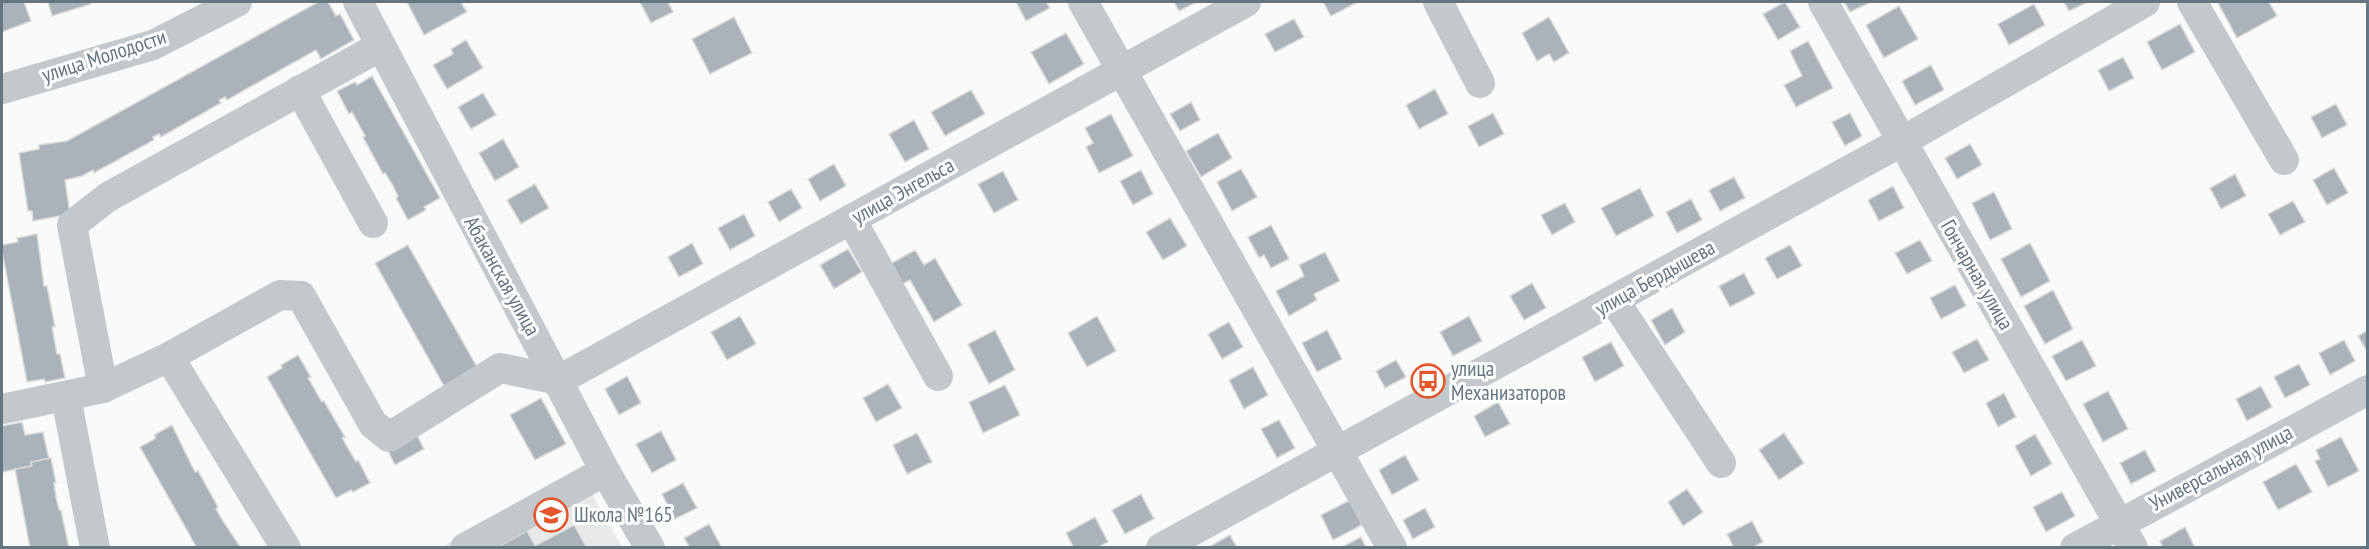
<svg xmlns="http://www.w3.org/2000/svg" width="2369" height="549" font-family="'PT Sans Narrow',sans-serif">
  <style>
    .built { fill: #e8e9e9 }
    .building { fill: #aab3b9; stroke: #dcdcda; stroke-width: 1.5 }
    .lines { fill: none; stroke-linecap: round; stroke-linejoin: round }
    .minor { stroke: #c3c8cc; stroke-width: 30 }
    .labels { text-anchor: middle; stroke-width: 6; stroke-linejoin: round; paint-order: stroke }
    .street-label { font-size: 21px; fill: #657683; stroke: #fff }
    .poi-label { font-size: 21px; fill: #657683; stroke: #fff; text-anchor: start }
  </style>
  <rect width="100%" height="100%" fill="#fafaf8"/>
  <path class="built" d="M578 470 622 547 440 548Z"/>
  <g class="building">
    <path d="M2 2H24L31 21 2 32Z"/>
    <path d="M48 2H90L91 4 52 16Z"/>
    <path d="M318 2H328L336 16 340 14 354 40 321 59 316 50 227 100 225 97 219 100 221 103 161 137 159 134 153 137 154 140 94 173 93 170 82 176 65 180 70 214 33 221 32 211H28L19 153 39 149V145L67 141Z"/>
    <path d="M407 2H461L467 12 424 35Z"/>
    <path d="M640 2H668L673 12 651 23Z"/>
    <path d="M1016 2H1046L1050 8 1026 21Z"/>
    <path d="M1174 2H1197L1179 11Z"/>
    <path d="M1323 2H1358L1331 16Z"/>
    <path d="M1785 2 1800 27 1778 40 1763 14Z"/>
    <path d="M1844 2H1871L1850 12Z"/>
    <path d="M2064 2H2088L2069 11Z"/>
    <path d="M2222 2H2269L2277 16 2237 38 2218 3Z"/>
    <path d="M2034 4 2045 25 2009 45 1998 24Z"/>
    <path d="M1899 6 1918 39 1884 58 1866 25Z"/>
    <path d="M734 17 752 53 710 74 692 39Z"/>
    <path d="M1549 17 1569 53 1554 62 1549 54 1537 61 1522 33Z"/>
    <path d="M1294 19 1304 37 1275 52 1265 34Z"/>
    <path d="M2180 24 2195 52 2162 70 2147 42Z"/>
    <path d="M1066 33 1084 64 1049 84 1031 52Z"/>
    <path d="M466 40 483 68 447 89 433 65 453 54 451 49Z"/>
    <path d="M1808 41 1833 88 1796 107 1784 85 1802 76 1790 51Z"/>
    <path d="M2123 57 2134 78 2109 91 2098 70Z"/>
    <path d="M1931 65 1944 90 1915 105 1902 81Z"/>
    <path d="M372 76 440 198 424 207 426 210 408 220 396 198 398 196 392 184 385 173 383 174 363 137 365 136 352 112 349 114 337 91 355 82 357 85Z"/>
    <path d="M1435 89 1448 114 1419 129 1406 105Z"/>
    <path d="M971 90 985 114 945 136 931 112Z"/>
    <path d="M483 93 496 115 471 129 458 107Z"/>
    <path d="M1191 102 1200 120 1180 131 1170 114Z"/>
    <path d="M2336 104 2347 125 2322 138 2311 117Z"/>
    <path d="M1493 113 1504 134 1479 147 1468 126Z"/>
    <path d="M1850 113 1862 136 1845 146 1832 122Z"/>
    <path d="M1111 114 1133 156 1099 173 1086 147 1093 143 1085 128Z"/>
    <path d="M914 120 929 149 905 162 889 134Z"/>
    <path d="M1218 133 1232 158 1201 177 1186 151Z"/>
    <path d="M503 139 519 167 495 181 479 153Z"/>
    <path d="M1970 144 1982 165 1957 179 1945 158Z"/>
    <path d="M834 164 846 186 820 201 808 179Z"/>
    <path d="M2334 168 2348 193 2327 205 2313 180Z"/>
    <path d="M1241 169 1257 197 1232 211 1217 182Z"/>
    <path d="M1141 170 1153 194 1133 205 1120 181Z"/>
    <path d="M1003 171 1018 200 994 213 978 184Z"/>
    <path d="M2235 174 2246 196 2221 209 2210 188Z"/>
    <path d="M1734 177 1745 198 1720 211 1709 190Z"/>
    <path d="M535 184 549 208 521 224 507 200Z"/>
    <path d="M1893 186 1904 208 1879 221 1868 200Z"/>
    <path d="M1640 188 1654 216 1616 236 1601 208Z"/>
    <path d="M791 189 802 208 779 222 768 202Z"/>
    <path d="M1994 192 2012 229 1990 240 1972 203Z"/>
    <path d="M1691 199 1702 220 1677 233 1666 212Z"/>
    <path d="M2293 201 2305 222 2280 235 2268 214Z"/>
    <path d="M1565 203 1575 222 1552 235 1541 215Z"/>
    <path d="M744 214 755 236 730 250 718 228Z"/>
    <path d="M1170 218 1187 246 1163 260 1146 232Z"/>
    <path d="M1271 225 1289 259 1271 268 1264 255 1259 258 1248 237Z"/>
    <path d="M37 234 44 286H47L55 327H52L57 354H60L65 378 45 382 44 379 27 382 2 251V245L18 242 17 238Z"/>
    <path d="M1920 240 1932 261 1907 274 1895 253Z"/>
    <path d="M692 243 703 264 679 277 668 257Z"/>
    <path d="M2030 243 2050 281 2021 297 2001 259Z"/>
    <path d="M408 245 477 367 444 386 375 263Z"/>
    <path d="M1790 245 1802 266 1777 279 1765 258Z"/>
    <path d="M848 249 862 272 834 289 820 265Z"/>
    <path d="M915 250 924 265 935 258 962 305 934 322 910 280 902 284 890 264Z"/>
    <path d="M1325 252 1340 281 1314 294 1317 300 1289 316 1276 291 1304 276 1299 265Z"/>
    <path d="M1744 273 1755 294 1730 307 1719 286Z"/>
    <path d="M1532 283 1546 308 1524 320 1510 296Z"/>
    <path d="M1955 285 1966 306 1941 319 1930 298Z"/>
    <path d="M2053 290 2073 329 2045 344 2024 306Z"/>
    <path d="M1672 308 1685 332 1665 345 1651 320Z"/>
    <path d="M740 316 756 344 727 360 711 332Z"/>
    <path d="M1097 316 1116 351 1087 367 1068 333Z"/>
    <path d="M1469 316 1482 341 1453 356 1440 332Z"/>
    <path d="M1229 322 1243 347 1222 359 1208 334Z"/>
    <path d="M995 330 1015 370 989 384 968 344Z"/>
    <path d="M1327 330 1342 359 1317 372 1302 343Z"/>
    <path d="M2368 330V353L2358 336Z"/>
    <path d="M1977 339 1989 360 1964 373 1952 352Z"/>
    <path d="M2082 340 2096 366 2066 381 2052 356Z"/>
    <path d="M2344 340 2355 361 2330 375 2319 353Z"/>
    <path d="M1611 342 1624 366 1595 382 1582 357Z"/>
    <path d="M298 355 311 377 308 378 322 402 324 401 345 437 342 438 356 462 358 460 370 483 353 492 351 490 336 498 267 377 282 368 281 365Z"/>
    <path d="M1396 360 1406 377 1385 388 1376 371Z"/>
    <path d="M2299 364 2310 385 2285 398 2274 377Z"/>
    <path d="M1253 367 1268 395 1244 409 1229 380Z"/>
    <path d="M627 376 641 403 619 415 605 389Z"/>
    <path d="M888 384 902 408 876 422 863 398Z"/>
    <path d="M1005 385 1020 415 983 433 969 402Z"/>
    <path d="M2261 386 2272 407 2247 421 2236 399Z"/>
    <path d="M2108 391 2128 429 2103 442 2083 404Z"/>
    <path d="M2004 393 2016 417 1998 427 1986 403Z"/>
    <path d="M541 398 566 444 535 460 510 415Z"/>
    <path d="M1498 402 1510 424 1485 437 1474 416Z"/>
    <path d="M1279 420 1295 448 1277 458 1261 429Z"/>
    <path d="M22 422 25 435 43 432 49 459 31 462 32 466 2 472V426Z"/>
    <path d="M172 425 189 460 195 472 198 471 218 507 216 509 223 521 241 548H197L140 447 156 438 154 435Z"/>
    <path d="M661 431 676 460 652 473 636 444Z"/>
    <path d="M917 433 932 462 907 474 893 445Z"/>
    <path d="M1784 433 1804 463 1779 480 1759 450Z"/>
    <path d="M2035 434 2052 464 2031 476 2015 446Z"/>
    <path d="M417 435 424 449 395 465 388 451Z"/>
    <path d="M2341 437 2359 471 2328 487 2315 461 2320 459 2316 450Z"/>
    <path d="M2145 450 2156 471 2131 484 2120 463Z"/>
    <path d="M1405 455 1419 480 1392 495 1379 470Z"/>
    <path d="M51 458 56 483H54L56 497 59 510H61L69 548H30L15 469 32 466 31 462Z"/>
    <path d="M2296 464 2312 492 2278 510 2263 482Z"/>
    <path d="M683 483 697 508 675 519 662 494Z"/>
    <path d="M1687 489 1703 512 1683 526 1668 502Z"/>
    <path d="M2062 492 2075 516 2046 532 2033 507Z"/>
    <path d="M1141 494 1154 519 1125 534 1112 510Z"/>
    <path d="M1350 500 1362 525 1333 540 1321 515Z"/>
    <path d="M1425 508 1435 527 1413 539 1403 520Z"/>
    <path d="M1095 517 1108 542 1097 548H1074L1066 533Z"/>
    <path d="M1752 521 1763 542 1752 548H1734L1727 534Z"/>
    <path d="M709 524 722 548H690L684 538Z"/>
    <path d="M574 525 587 548H496L527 531 535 546Z"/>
    <path d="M2185 527 2195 548H2163L2160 541Z"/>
    <path d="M1230 535 1237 548H1207Z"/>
    <path d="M1361 537 1366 548H1340Z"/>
  </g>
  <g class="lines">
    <g class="minor">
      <path d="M358 2 605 471 650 548"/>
      <path d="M1083 2 1392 548"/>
      <path d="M1438 2 1480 83"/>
      <path d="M1823 2 2133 548"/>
      <path d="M2192 2 2284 160"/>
      <path d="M2 89 153 45 237 2"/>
      <path d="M300 90 373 223"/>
      <path d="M851 219 938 376"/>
      <path d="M1614 300 1721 463"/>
      <path d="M169 357 286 548"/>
      <path d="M103 388 72 225 108 197 381 46"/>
      <path d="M66 397 95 548"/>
      <path d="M2 409 103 388 169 357 280 295 301 296 373 424 389 437 500 368 559 380 1246 2"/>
      <path d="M465 548 605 471"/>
      <path d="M1161 548 1901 142 2145 2"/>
      <path d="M2075 548 2368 390"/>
    </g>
  </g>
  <defs>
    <g id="bus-ring" transform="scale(1.725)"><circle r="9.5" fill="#fff" stroke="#e4572e" stroke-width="1.5"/><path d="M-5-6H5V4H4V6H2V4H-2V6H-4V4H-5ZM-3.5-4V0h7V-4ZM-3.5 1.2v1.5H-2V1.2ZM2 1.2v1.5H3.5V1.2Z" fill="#e4572e"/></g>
    <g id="school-ring" transform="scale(1.725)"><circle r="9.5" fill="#fff" stroke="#e4572e" stroke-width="1.5"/><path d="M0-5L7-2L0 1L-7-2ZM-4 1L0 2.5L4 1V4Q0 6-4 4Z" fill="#e4572e"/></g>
  </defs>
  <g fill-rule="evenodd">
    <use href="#bus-ring" x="1428" y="381"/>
    <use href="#school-ring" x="551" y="515"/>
  </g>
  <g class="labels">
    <g class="street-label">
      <text transform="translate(104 56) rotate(-18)" y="7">улица Молодости</text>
      <text transform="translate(903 191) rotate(-29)" y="7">улица Энгельса</text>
      <text transform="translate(1977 275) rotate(60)" y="7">Гончарная улица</text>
      <text transform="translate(502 276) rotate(61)" y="7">Абаканская улица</text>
      <text transform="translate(1655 278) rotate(-29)" y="7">улица Бердышева</text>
      <text transform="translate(2221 468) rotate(-28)" y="7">Универсальная улица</text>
    </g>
    <g class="poi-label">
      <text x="1451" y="376">улица<tspan x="1451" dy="24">Механизаторов</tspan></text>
      <text x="574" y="522">Школа №165</text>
    </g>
  </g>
  <rect width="2369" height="549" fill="none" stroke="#657683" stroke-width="6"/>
</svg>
